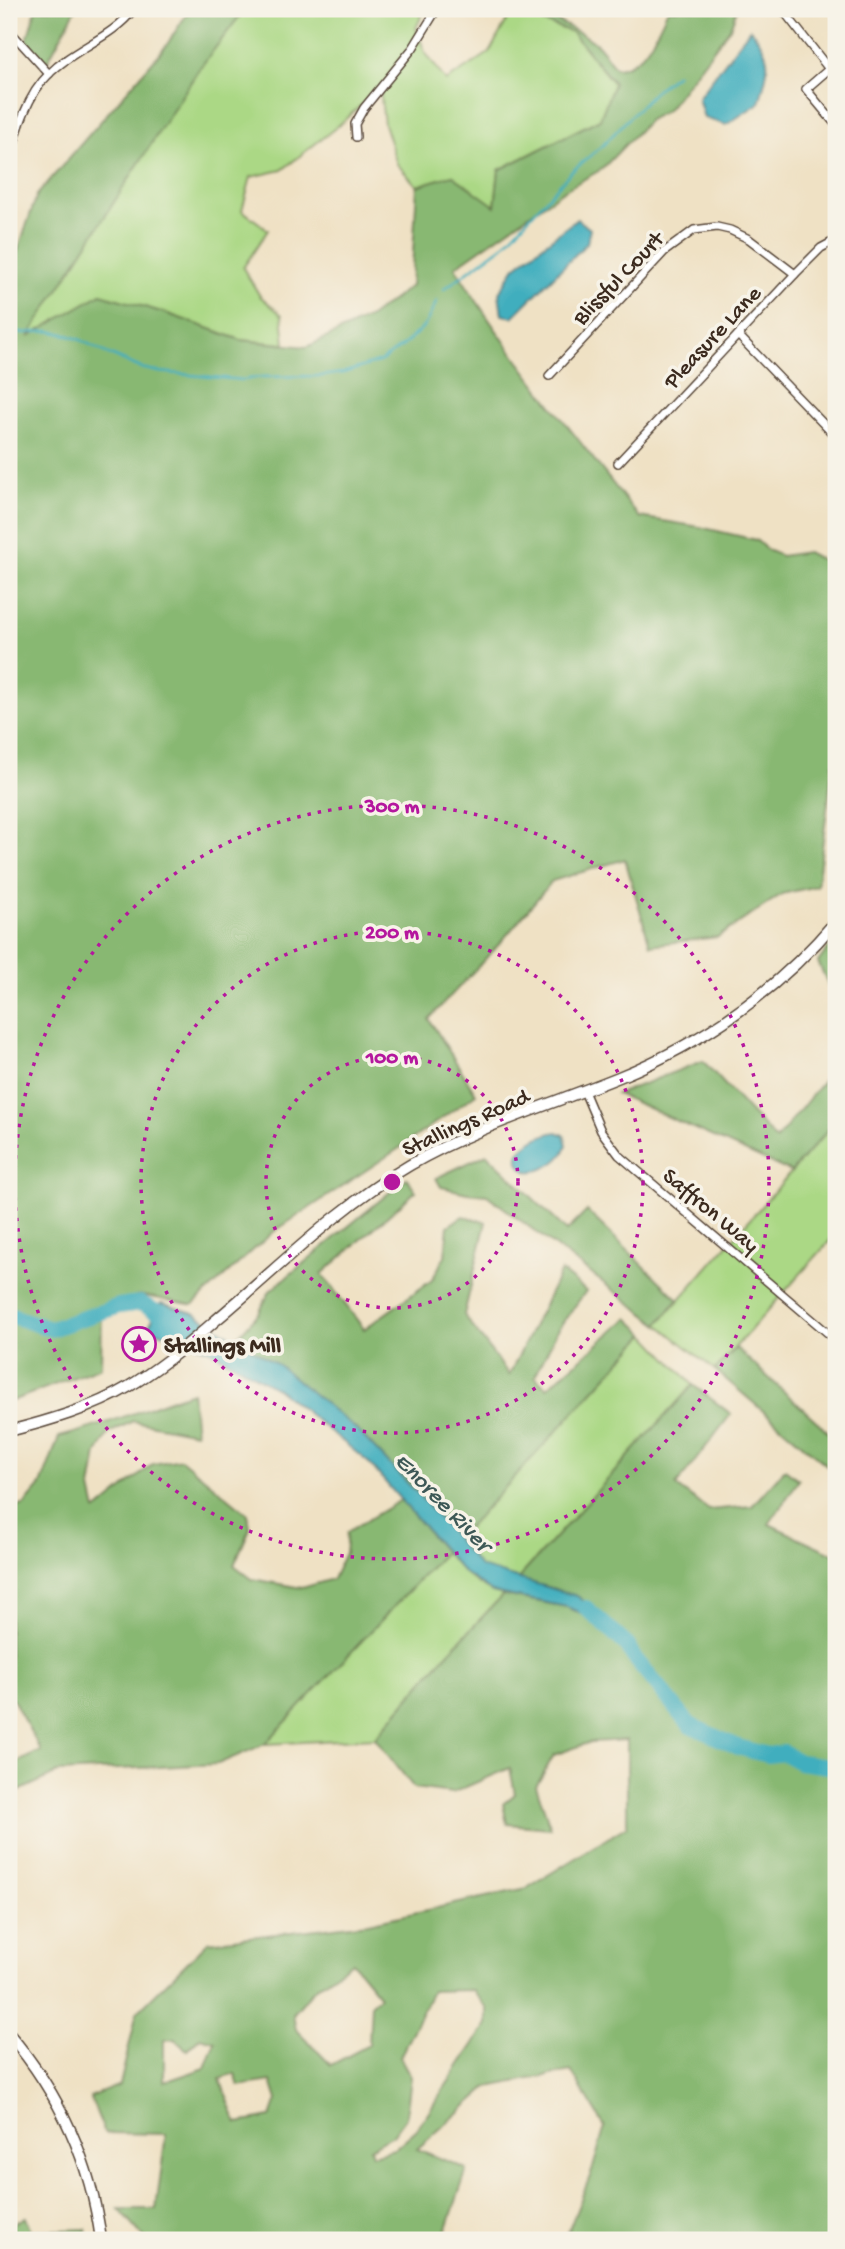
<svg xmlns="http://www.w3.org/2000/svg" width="845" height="2249" font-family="'Gochi Hand',sans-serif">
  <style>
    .green { fill: #abd885; stroke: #738152; stroke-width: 2 }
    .forest { fill: #88b872; stroke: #627148; stroke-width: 2; fill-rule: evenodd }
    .water { fill: #40aebe; stroke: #3e6c6e; stroke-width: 2 }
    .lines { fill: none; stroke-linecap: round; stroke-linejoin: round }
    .stream { stroke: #40aebe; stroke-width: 2.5 }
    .river { stroke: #40aebe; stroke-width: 16 }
    .street-casing { stroke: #564537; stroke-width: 10 }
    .secondary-casing { stroke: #564537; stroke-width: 13 }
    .street { stroke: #fff; stroke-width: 7 }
    .secondary { stroke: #fff; stroke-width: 10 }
    .ring { fill: none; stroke: #b5179e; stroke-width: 3.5; stroke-dasharray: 3.5 7 }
    .labels { text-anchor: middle; stroke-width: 7; stroke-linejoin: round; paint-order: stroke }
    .street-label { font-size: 23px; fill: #3b2a1e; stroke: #f7f3e8 }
    .poi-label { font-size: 23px; font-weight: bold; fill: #3b2a1e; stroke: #f7f3e8; text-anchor: start }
    .water-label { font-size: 24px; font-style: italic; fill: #3d5856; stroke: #f7f3e8 }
    .centre { fill: #b5179e; stroke: #f7f3e8; stroke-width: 3.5 }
    .ring-label { font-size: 21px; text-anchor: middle; font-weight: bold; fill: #b5179e; stroke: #f7f3e8; stroke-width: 7; stroke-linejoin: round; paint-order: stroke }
  </style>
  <rect width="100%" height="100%" fill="#f7f3e8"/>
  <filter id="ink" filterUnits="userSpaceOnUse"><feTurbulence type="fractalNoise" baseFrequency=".0143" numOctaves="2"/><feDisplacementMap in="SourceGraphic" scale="14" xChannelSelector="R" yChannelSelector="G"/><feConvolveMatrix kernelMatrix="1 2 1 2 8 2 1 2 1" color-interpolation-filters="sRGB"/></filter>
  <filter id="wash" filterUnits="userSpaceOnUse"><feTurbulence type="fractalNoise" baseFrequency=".00686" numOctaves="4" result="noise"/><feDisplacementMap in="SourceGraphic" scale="28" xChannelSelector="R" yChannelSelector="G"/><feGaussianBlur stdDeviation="1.57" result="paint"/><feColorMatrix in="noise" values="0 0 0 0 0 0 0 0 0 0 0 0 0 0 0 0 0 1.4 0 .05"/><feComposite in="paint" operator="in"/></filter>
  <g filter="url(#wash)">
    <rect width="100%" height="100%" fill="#efe1c4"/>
    <g class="green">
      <path d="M245 9H425L416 28 425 52 446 81 489 53 513 9H526L538 20 572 32 614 84 600 119 499 170 495 207 452 175 417 186 397 164 384 124 380 88 339 125 282 170 251 177 242 210 268 230 243 268 260 296 282 315 285 344 241 340 168 314 101 294 26 338 199 69Z"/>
      <path d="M836 1121V1234L715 1370 658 1324Z"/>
      <path d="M645 1334 693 1385 517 1580 480 1568 457 1540Z"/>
      <path d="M445 1552C461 1570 479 1590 503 1595L438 1664 375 1738 265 1744Z"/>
    </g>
    <g class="forest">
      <path d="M36 9H76L46 64 26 43Z"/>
      <path d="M190 9H245L199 69 28 337 101 294 168 314 241 340 307 347 370 317 411 286 417 186 452 175 495 206 499 170 600 119 614 83 572 32 538 20 526 9H556L555 20C570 28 586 34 599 46 605 53 609 62 616 68 645 66 657 31 668 9H737L730 28 667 110 649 120 602 169 563 191 455 267C508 354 576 436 639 517L700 527 756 540 767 550 781 556 807 552 831 565 836 571V764H833L817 886 782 894 718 937 650 945 625 859 552 881 501 942 429 1019 476 1094 401 1147 272 1233 193 1305 139 1295 102 1309 101 1367 9 1402V276L37 195 166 46Z"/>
      <path d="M836 938V1001L818 962Z"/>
      <path d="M703 1061 776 1140 836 1065V1121L791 1172 617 1094Z"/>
      <path d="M487 1154 567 1231 587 1211 678 1299 658 1324 487 1195 467 1193 441 1187 436 1178Z"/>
      <path d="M407 1178 416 1191 322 1274 364 1329 432 1280 445 1256 448 1226 463 1216 486 1222 464 1315 509 1375 561 1271 586 1291 558 1329 535 1376 547 1388 628 1318 645 1334 457 1540 419 1495 356 1429 236 1338 259 1313 270 1291Z"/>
      <path d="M736 1348 836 1439V1473L715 1370Z"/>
      <path d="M693 1385 731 1414 676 1486 709 1510 752 1506 785 1469 799 1480 769 1524 836 1555V2240H565L592 2171 605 2127 571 2071 488 2087 417 2149 467 2169 443 2240H146L119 2209H156L166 2134 105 2133 90 2097 120 2085 137 2012 208 1942 368 1923 527 1888 627 1826V1740L591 1742 554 1755 536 1786 551 1828 507 1824 503 1804 515 1794 510 1768 452 1793 414 1788 375 1738 438 1664 503 1595 567 1607 600 1622 588 1604 556 1589 517 1580ZM352 1962 380 1996 371 2004 369 2045 331 2065 296 2029 293 2014 315 1988ZM473 1990 487 2009V2024L417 2129 394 2149 372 2155 370 2148 393 2135 406 2117 411 2077 400 2057 432 1991ZM200 2037 215 2041 205 2068 164 2082V2040L175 2039 187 2050ZM235 2074 239 2086 271 2081 277 2100 271 2117 237 2123 220 2079Z"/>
      <path d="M192 1392 196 1433 133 1421 109 1433 97 1453 91 1488 96 1511 153 1464 181 1459 248 1514 250 1528 234 1565 252 1579 302 1588 333 1579 345 1553 347 1532 401 1500 445 1552 265 1744 218 1764 59 1772 9 1796V1766L41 1751 14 1701 9 1696V1508L24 1505 41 1485 59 1437C105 1426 148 1407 192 1392Z"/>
      <path d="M25 2217 31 2231 86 2229 88 2240H9V2226Z"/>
    </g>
    <g class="water">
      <path d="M750 29C775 57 768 70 759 103L726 125 704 118 698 98Z"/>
      <path d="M577 219 590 229 587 243 513 317 502 315 499 293 515 267Z"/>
      <path d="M557 1132 564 1135 567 1145C567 1146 563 1155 562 1155 555 1165 527 1181 519 1164 511 1147 545 1133 557 1132Z"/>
      <path d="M161 1303 194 1313 280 1366 356 1429 419 1495 480 1567 577 1596 588 1604 601 1622 567 1607 492 1592 463 1572 368 1462 278 1389 210 1350 148 1328Z"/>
    </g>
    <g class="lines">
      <g class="stream">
        <path d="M444 289 503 246 570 173 602 146 656 90 677 74"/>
        <path d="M9 334 49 331 64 334 81 340 108 354 141 368 159 372 243 380 261 377 321 376 343 373 381 361 404 345 425 325 437 301"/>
      </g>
      <g class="river">
        <path d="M9 1315 51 1329 119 1306 140 1303 163 1315 176 1319"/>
        <path d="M586 1608 628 1646 633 1656 690 1725 738 1747 756 1752 768 1755 784 1753 799 1762 836 1767"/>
      </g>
    </g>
  </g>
  <g filter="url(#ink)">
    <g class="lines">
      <g class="street-casing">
        <g id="street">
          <path d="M782 9 836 78"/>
          <path d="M9 30 49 74"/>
          <path d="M829 69 806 89 836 125"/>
          <path d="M356 137 355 124 364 108 413 48 437 9"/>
          <path d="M9 161C17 132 26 96 49 74 74 48 112 38 134 9"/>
          <path d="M738 335 836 437"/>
          <path d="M549 376 664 252 694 230 717 227 730 230 749 239 795 274"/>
          <path d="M618 463 795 274 821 248 836 240"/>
          <path d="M584 1091 601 1131 619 1155 836 1340"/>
        </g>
      </g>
      <g class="secondary-casing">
        <g id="secondary">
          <path d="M9 1431C48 1421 93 1408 128 1387 160 1368 188 1345 216 1320 279 1267 338 1207 410 1165 475 1127 550 1105 619 1077 703 1043 778 990 836 921"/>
          <path d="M9 2034C60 2094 91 2162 101 2240"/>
        </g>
      </g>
      <use href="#street" class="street"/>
      <use href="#secondary" class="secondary"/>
    </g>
  </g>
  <g class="ring">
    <circle cx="392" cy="1182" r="126"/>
    <circle cx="392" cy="1182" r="251"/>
    <circle cx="392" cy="1182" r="377"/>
  </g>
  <defs>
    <g id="sight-ring" transform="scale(1.75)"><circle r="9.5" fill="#f7f3e8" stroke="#b5179e" stroke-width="1.5"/><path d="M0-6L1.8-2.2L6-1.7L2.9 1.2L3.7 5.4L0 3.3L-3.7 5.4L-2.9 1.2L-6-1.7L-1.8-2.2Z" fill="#b5179e"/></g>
  </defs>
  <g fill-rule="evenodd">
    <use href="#sight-ring" x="139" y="1344"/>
  </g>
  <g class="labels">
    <g class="street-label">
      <text transform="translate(617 277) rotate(-46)" y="8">Blissful Court</text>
      <text transform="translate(711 336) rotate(-47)" y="8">Pleasure Lane</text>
      <text transform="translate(465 1121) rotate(-24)" y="8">Stallings Road</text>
      <text transform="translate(712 1209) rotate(40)" y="8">Saffron Way</text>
    </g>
    <g class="poi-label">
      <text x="164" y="1352">Stallings Mill</text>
    </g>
    <g class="water-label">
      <text transform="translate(444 1501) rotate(46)" y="8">Enoree River</text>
    </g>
  </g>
  <circle cx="392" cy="1182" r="10" class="centre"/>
  <g class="ring-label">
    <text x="392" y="812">300 m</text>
    <text x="392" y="938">200 m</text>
    <text x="392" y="1063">100 m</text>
  </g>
  <rect width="845" height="2249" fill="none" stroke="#f7f3e8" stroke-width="35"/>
</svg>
